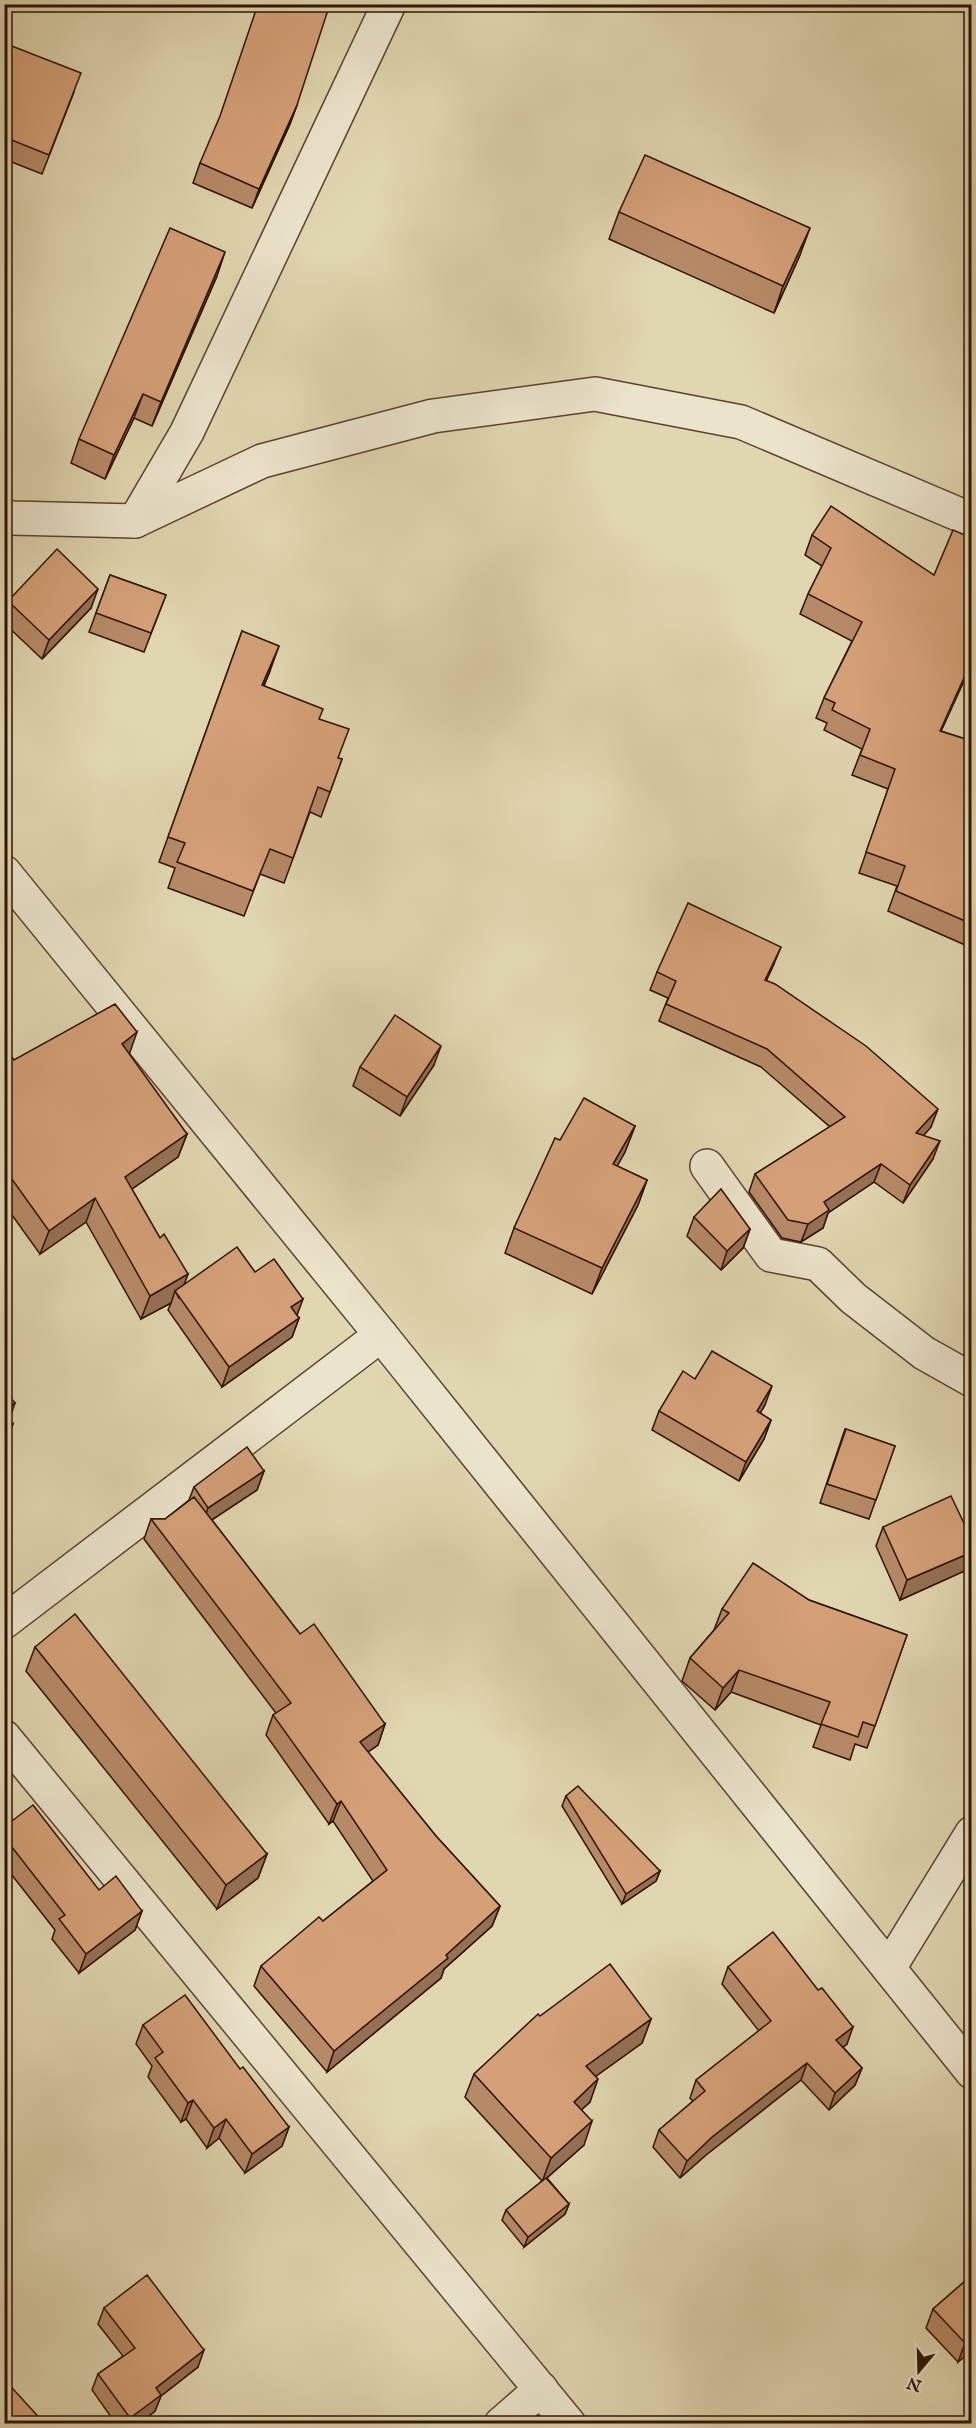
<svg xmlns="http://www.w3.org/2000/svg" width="976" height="2428" font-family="'IM FELL English',serif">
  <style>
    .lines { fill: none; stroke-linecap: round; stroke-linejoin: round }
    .minor-casing { stroke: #59442e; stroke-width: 36 }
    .minor { stroke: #ebe4cc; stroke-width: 33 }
    .wall { fill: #b78a67; stroke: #2c1403; stroke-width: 1.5 }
    .shaded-wall { fill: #957054; stroke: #2c1403; stroke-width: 1.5 }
    .building { fill: #d5a078; stroke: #2c1403; stroke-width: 1.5 }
  </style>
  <rect width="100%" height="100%" fill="#e0d6b0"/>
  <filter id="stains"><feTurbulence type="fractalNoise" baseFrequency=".00333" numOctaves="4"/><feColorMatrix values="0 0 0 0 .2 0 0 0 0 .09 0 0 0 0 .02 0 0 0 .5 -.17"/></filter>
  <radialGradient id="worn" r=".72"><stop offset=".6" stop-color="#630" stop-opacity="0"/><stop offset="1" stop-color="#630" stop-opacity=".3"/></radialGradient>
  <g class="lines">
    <g class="minor-casing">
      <g id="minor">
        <path d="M4 516 12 518 135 521 187 432 389 4"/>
        <path d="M135 521 262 461 433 416 595 394 741 422 972 520"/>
        <path d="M4 872 381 1335 972 2072"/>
        <path d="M707 1166 771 1255 818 1264 853 1298 924 1353 972 1380"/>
        <path d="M4 1622 381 1335"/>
        <path d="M4 1737 569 2424"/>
        <path d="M889 1968 972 1833"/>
        <path d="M501 2424 541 2389"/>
      </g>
    </g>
    <use href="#minor" class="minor"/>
  </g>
  <g class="wall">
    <path d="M4 43 74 92 42 174 4 159Z"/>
    <path d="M297 105 290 124 252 208 193 183 200 163Z"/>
    <path d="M619 212 800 255 774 313 609 239Z"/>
    <path d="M217 276 152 426 134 418 105 479 71 463 79 439Z"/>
    <path d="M812 535 934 575 972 538V663L941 731 972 741V948L888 911 897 886 859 873 888 789 852 775 862 749 824 730 827 723 816 718 824 698 852 641 800 614 808 594 822 566 805 555Z"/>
    <path d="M110 575 166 595 144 652 89 632Z"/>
    <path d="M8 601 91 608 42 659 4 623V611Z"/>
    <path d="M242 631 270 671 264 686 319 719 338 758 342 759 321 817 310 812 284 883 260 874 244 916 168 888 175 868 159 862Z"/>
    <path d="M774 964 766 981 931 1127 923 1135 933 1159 903 1203 874 1182 828 1213 823 1228 801 1242 782 1238 749 1192 755 1174 830 1127 761 1067 659 1021 668 998 650 990 657 972Z"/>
    <path d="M4 1047 14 1060 129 1054 187 1134 178 1157 132 1189 160 1238 188 1274 184 1284 255 1272 299 1318 292 1337 222 1387 168 1310 171 1303 141 1319 86 1222 40 1254 4 1204Z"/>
    <path d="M434 1065 400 1116 353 1086 360 1067Z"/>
    <path d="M635 1126 625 1152 617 1166 647 1180 638 1205 592 1294 505 1253 514 1228 560 1140Z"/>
    <path d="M694 1217 750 1229 743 1248 721 1270 687 1236Z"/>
    <path d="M695 1379 765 1405 760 1413 771 1420 764 1439 739 1481 652 1430 659 1411Z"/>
    <path d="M845 1429 895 1446 869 1519 820 1503Z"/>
    <path d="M264 1471 257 1490 212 1520 300 1634 385 1724 378 1745 368 1752 436 1836 500 1906 492 1926 444 1969 441 1978 327 2072 254 1986 261 1966 323 1921 373 1881 333 1821 329 1824 266 1735 273 1715 276 1713 144 1539 151 1519H165L189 1500 194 1487Z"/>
    <path d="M883 1527 972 1540V1563L969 1569 900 1600 876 1546Z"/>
    <path d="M809 1600 907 1635 867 1748 855 1744 850 1760 813 1747 821 1725 731 1692 715 1710 682 1681 690 1658 714 1630 722 1609Z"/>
    <path d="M35 1647 267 1854 258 1878 217 1909 26 1671Z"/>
    <path d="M566 1796 660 1871 656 1881 622 1904 562 1806Z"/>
    <path d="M4 1827 99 1890 142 1911 135 1930 79 1973 52 1939 55 1930 4 1865Z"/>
    <path d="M728 1967 847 2044 843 2047 862 2068 855 2085 829 2110 801 2080 706 2155 680 2178 653 2147 659 2130 693 2101 690 2098 696 2080 759 2031 722 1984Z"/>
    <path d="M540 2016 651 2019 642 2043 596 2076 590 2102 581 2110 584 2145 547 2178 569 2204 565 2214 524 2247 502 2220 506 2210 542 2181 465 2097 474 2074Z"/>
    <path d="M143 2025 240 2069 289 2127 282 2146 245 2173 219 2138 207 2148 186 2119 181 2122 148 2077 152 2066 136 2044Z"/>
    <path d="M972 2275V2350L958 2362 926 2328 933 2309Z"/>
    <path d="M104 2308 198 2367 161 2396 155 2411 139 2424H116L92 2390 98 2374 123 2356 98 2324Z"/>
  </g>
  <g class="shaded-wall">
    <path d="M297 105 290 124 252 208 259 189Z"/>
    <path d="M810 228 800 255 774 313 783 286Z"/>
    <path d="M225 252 217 276 152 426 161 402Z"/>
    <path d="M143 394 134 418 105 479 114 455Z"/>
    <path d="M98 589 91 608 42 659 49 640Z"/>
    <path d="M279 646 270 671 253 710 262 685Z"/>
    <path d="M972 660V663L932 751 940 731Z"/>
    <path d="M781 947 774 964 758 998 765 980Z"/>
    <path d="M137 1032 129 1055 122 1044Z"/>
    <path d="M441 1046 434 1065 400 1116 407 1097Z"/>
    <path d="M938 1109 931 1127 910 1151 916 1133Z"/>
    <path d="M635 1126 625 1152 604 1190 613 1164Z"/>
    <path d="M187 1134 178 1157 116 1200 125 1177Z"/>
    <path d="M940 1141 933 1159 903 1203 910 1185Z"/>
    <path d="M881 1164 874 1182 828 1213 823 1228 801 1242 808 1224 824 1202Z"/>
    <path d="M647 1180 638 1205 592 1294 602 1268Z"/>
    <path d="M95 1198 86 1222 40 1254 49 1231Z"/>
    <path d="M750 1229 743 1248 721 1270 727 1251Z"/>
    <path d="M188 1274 179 1298 175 1291 171 1303 141 1319 150 1296Z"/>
    <path d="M303 1299 296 1318 291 1307Z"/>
    <path d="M299 1318 292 1337 222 1387 229 1367Z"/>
    <path d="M772 1386 765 1405 750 1430 757 1411Z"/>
    <path d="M15 1403 8 1423 4 1424V1410Z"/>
    <path d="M771 1420 764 1439 739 1481 746 1462Z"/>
    <path d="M13 1424 6 1443 4 1444V1430Z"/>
    <path d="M264 1471 257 1490 201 1527 208 1508Z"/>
    <path d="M972 1552V1563L969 1569 900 1600 907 1580Z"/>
    <path d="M739 1670 731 1692 715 1710 723 1688Z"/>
    <path d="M385 1724 378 1745 353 1762 360 1742Z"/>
    <path d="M341 1801 333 1821 329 1824 337 1804Z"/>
    <path d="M267 1854 258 1878 217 1909 226 1885Z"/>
    <path d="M660 1871 656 1881 622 1904 626 1894Z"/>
    <path d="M500 1906 492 1926 444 1969 441 1978 327 2072 334 2051 446 1955Z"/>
    <path d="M142 1911 135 1930 79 1973 86 1954Z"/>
    <path d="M651 2019 642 2043 578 2089 586 2066Z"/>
    <path d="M853 2027 847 2044 830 2058 836 2040Z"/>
    <path d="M807 2063 801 2080 706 2155 680 2178 687 2161 712 2137Z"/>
    <path d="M862 2068 855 2085 829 2110 835 2093Z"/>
    <path d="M598 2079 590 2102 565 2125 574 2102Z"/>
    <path d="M193 2100 186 2119 181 2122 188 2103Z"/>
    <path d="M226 2119 219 2138 207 2148 214 2128Z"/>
    <path d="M592 2121 584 2145 542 2182 551 2158Z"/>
    <path d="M289 2127 282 2146 245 2173 252 2154Z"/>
    <path d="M569 2204 565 2214 524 2247 528 2237Z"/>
    <path d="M972 2337V2350L958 2362 965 2343Z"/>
    <path d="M204 2350 198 2367 161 2396 155 2411 139 2424H128L130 2418 156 2388Z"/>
  </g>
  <g class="building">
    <path d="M258 4H313L328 10 297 105 259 189 200 163 220 116Z"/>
    <path d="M4 43 81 73 49 155 4 137Z"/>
    <path d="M645 155 810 228 783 286 619 212Z"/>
    <path d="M170 228 225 252 161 402 143 394 114 455 79 439Z"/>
    <path d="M831 506 934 575 953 530 972 538V660L940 731 972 741V924L896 891 905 866 866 852 895 769 860 755 870 729 832 710 835 703 824 698 862 622 808 594 831 548 812 535Z"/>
    <path d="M57 549 98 589 49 640 8 601Z"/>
    <path d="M110 575 166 595 151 633 96 613Z"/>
    <path d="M242 631 279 646 262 685 323 709 319 719 349 729 338 758 342 759 330 792 318 787 293 858 270 849 253 891 177 862 185 843 168 837Z"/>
    <path d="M688 903 781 947 765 980 775 984 866 1046 938 1109 916 1133 940 1141 910 1185 881 1164 824 1202 829 1210 808 1224 788 1220 755 1174 845 1117 767 1049 666 1004 676 981 657 972Z"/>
    <path d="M115 1004 137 1032 122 1044 187 1134 125 1177 160 1238 164 1234 188 1274 150 1296 95 1198 49 1231 4 1168V1047L14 1060Z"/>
    <path d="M395 1015 441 1046 407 1097 360 1067Z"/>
    <path d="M584 1098 635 1126 613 1164 647 1180 602 1268 514 1228 555 1138 560 1140Z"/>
    <path d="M721 1189 750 1229 727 1251 694 1217Z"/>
    <path d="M237 1247 255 1272 274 1259 303 1299 291 1307 299 1318 229 1367 175 1291Z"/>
    <path d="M712 1351 772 1386 757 1411 771 1420 746 1462 659 1411 683 1371 695 1379Z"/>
    <path d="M4 1389 15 1403 4 1410Z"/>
    <path d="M4 1412 13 1424 4 1430Z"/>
    <path d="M846 1429 895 1446 876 1500 827 1484Z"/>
    <path d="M247 1447 264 1471 208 1508 194 1487Z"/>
    <path d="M951 1496 972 1540V1552L907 1580 883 1527Z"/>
    <path d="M194 1497 300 1634 314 1624 385 1724 360 1742 436 1836 500 1906 446 1955 448 1958 334 2051 261 1966 319 1917 323 1921 387 1870 341 1801 337 1804 273 1715 291 1703 151 1519H165Z"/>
    <path d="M753 1563 809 1600 907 1635 875 1726 863 1722 858 1737 821 1724 830 1702 739 1670 723 1688 690 1658 729 1613 722 1609Z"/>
    <path d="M75 1614 267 1854 226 1885 35 1647Z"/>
    <path d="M578 1786 660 1871 626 1894 566 1796Z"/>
    <path d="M33 1805 99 1890 116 1876 142 1911 86 1954 59 1919 65 1915 4 1837V1827Z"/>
    <path d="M773 1932 818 1990 822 1988 853 2027 836 2040 862 2068 835 2093 807 2063 712 2137 687 2161 659 2130 705 2091 696 2080 771 2021 728 1967Z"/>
    <path d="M610 1964 651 2019 586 2066 598 2079 574 2102 592 2121 551 2158 474 2074 538 2014 540 2016Z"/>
    <path d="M185 1995 240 2069 243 2067 289 2127 252 2154 226 2119 214 2128 193 2100 188 2103 155 2058 163 2052 143 2025Z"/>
    <path d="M546 2178 569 2204 528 2237 506 2210Z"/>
    <path d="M147 2275 204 2350 156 2388 161 2395 130 2418 98 2374 135 2348 104 2308Z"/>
    <path d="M972 2275V2337L965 2343 933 2309Z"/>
    <path d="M4 2379 45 2424H4Z"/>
  </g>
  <rect width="976" height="2428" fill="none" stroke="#e0d6b0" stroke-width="24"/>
  <rect x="6" y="6" width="964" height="2416" fill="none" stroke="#2c1403" stroke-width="3"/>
  <rect x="12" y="12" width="952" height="2404" fill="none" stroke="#2c1403" stroke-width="1.5"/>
  <g transform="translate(919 2371) rotate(199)" stroke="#ebe4cc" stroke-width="4.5" paint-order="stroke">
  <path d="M0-4.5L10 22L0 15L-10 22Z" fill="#2c1403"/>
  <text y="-9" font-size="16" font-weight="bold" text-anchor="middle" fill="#2c1403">N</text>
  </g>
  <rect width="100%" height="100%" filter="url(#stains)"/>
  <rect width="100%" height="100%" fill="url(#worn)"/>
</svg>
